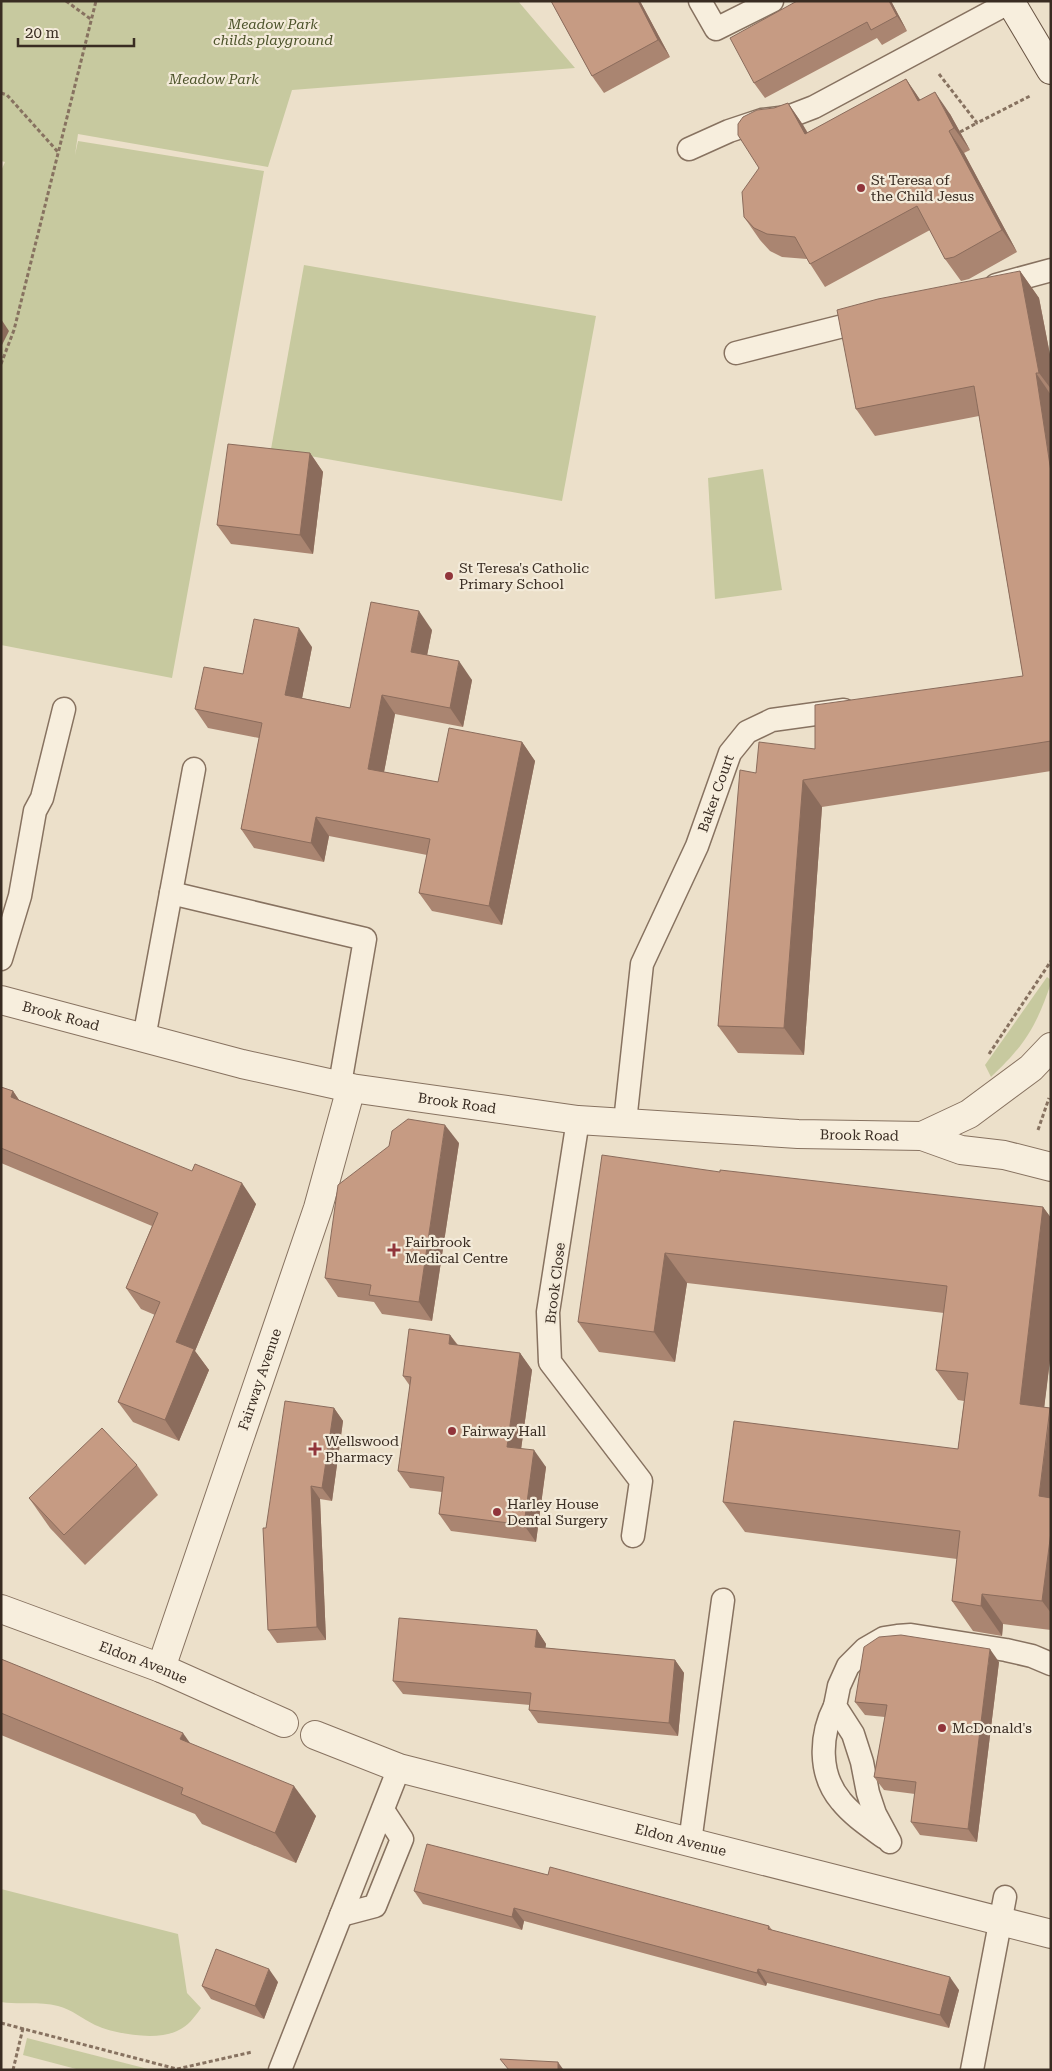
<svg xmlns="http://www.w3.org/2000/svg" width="1052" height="2071" font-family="'Roboto Serif',serif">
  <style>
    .green { fill: #c7c99f }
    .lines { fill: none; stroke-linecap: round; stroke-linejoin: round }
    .service-casing { stroke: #877260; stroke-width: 25 }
    .minor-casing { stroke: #877260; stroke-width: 30 }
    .tertiary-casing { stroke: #877260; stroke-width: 30 }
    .secondary-casing { stroke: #695443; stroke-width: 30 }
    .path { stroke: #877260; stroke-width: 3; stroke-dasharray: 4 2.5; stroke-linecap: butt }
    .service { stroke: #f7eedd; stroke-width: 22 }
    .minor { stroke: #f7eedd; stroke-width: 28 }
    .tertiary { stroke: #f7eedd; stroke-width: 28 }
    .secondary { stroke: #f7eedd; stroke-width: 28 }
    .wall { fill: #aa8571 }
    .shaded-wall { fill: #8b6c5c }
    .building { fill: #c69b83; stroke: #8b6c5c }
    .poi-dot { fill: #91353b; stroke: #f3ead9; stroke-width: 2 }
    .labels { text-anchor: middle; stroke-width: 4.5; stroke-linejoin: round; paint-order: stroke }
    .park-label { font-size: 14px; font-style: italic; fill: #4c532a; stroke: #f3ead9 }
    .poi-label { font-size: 14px; fill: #392c22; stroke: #f3ead9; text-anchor: start }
    .street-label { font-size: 14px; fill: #392c22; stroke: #f3ead9 }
  </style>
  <rect width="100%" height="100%" fill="#ece0ca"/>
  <g class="green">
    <path d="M1 1H518L575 68 292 90 268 167 78 134 75 155 78 141 264 171 172 678 1 645V171L5 162 1 161Z"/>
    <path d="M304 265 596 316 562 501 271 449Z"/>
    <path d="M763 469 782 590 715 599 708 478Z"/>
    <path d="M1047 977 1051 980V983C1036 1027 1025 1045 991 1077L985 1065Z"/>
    <path d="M1 1889 178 1934 187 1993 201 2008C194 2018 188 2026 177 2031 156 2041 115 2034 95 2025 83 2019 71 2009 58 2006 39 2001 20 2005 1 2002Z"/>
    <path d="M27 2038 148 2069 80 2070 23 2055Z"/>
  </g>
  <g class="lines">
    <g class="service-casing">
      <g id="service">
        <path d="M700 1 716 29 772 1"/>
        <path d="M689 149 729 131 762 120 788 117 814 107 1010 2"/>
        <path d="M996 285 1051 270"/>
        <path d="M736 353 871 319"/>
        <path d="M171 893 365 939 340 1084"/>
        <path d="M1 959 20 896 35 811 42 798 64 709"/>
        <path d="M144 1038 194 769"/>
        <path d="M578 1120 548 1312 550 1362 641 1481 633 1536"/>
        <path id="s1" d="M625 1122 642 964 697 846 730 753 747 732 772 720 844 710"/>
        <path d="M835 1706C820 1735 818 1774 841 1801 853 1816 870 1827 885 1838"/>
        <path d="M690 1842 723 1600"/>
        <path d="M890 1842 875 1814 868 1793 862 1762 853 1734 835 1706 839 1686 848 1666 865 1649 884 1638 897 1636 911 1635 1006 1650 1032 1656 1051 1664"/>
        <path d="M341 1915 375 1906 402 1839 383 1810"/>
        <path d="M280 2070 399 1768"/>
        <path d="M972 2070 1005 1897"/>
      </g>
    </g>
    <g class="minor-casing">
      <g id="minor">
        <path id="s2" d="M1 1609 161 1668 284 1723"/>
        <path id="s3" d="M161 1668 318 1208 351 1088"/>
        <path id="s4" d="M315 1735 399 1768 1051 1934"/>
      </g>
    </g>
    <g class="tertiary-casing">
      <g id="tertiary">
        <path id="s5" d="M1 1000 242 1064 351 1088 578 1120 798 1134 922 1136 961 1150 1004 1155 1051 1167"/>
        <path d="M922 1136 969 1114 1031 1068 1051 1047"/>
      </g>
    </g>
    <g class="secondary-casing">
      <path id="secondary" d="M1010 1 1051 70"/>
    </g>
    <g class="path">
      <path d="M66 1 92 20"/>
      <path d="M939 74 977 123 1030 96"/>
      <path d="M1 93 7 95 58 152"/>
      <path d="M960 132 977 123"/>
      <path d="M1 364 14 330 96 1"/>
      <path d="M989 1054 1051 961"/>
      <path d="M1038 1130 1049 1098"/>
      <path d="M1 2023 177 2069 252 2052"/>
      <path d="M13 2070 23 2028"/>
    </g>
    <use href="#service" class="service"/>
    <use href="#minor" class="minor"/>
    <use href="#tertiary" class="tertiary"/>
    <use href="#secondary" class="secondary"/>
  </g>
  <g class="wall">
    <path d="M551 1H640L670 57 604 93 592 76Z"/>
    <path d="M797 1H891L907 31 882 45 877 38 765 98 754 83Z"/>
    <path d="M906 79 920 100 950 114 970 150 964 153 1017 252 969 279 961 281 945 259 930 230 825 287 807 259 782 257 770 251 760 240 744 217 759 168 774 108 788 103 803 125 808 133Z"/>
    <path d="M1020 271 1039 298 1051 360V771L822 807 804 1055 738 1053 718 1026 756 773 815 749 1023 676 979 416 875 436 856 409Z"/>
    <path d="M310 453 323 472 313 554 231 544 217 525Z"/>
    <path d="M432 630 427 655 472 680 463 727 395 714 384 772 438 782 522 742 535 761 502 925 432 911 419 893 427 855 329 836 324 862 254 848 241 829 259 738 208 728 195 709 243 674 312 647 302 698 350 708Z"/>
    <path d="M1 1087 13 1091 19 1100 256 1204 195 1351 209 1370 179 1441 133 1422 118 1402 155 1315 141 1309 126 1288 152 1226 1 1163Z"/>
    <path d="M459 1143 432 1321 382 1314 374 1302 338 1297 325 1278Z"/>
    <path d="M720 1172 1043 1207 1051 1218V1352L1044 1407 1051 1408V1630L1003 1624 1002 1636 973 1631 952 1601 957 1559 745 1532 723 1502 958 1449 964 1401 958 1400 936 1370 944 1313 687 1283 675 1362 599 1352 578 1322Z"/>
    <path d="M450 1335 458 1345 520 1353 532 1370 521 1449 546 1467 536 1542 451 1531 439 1514 442 1492 410 1488 398 1471 410 1386 403 1376Z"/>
    <path d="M334 1408 343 1421 332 1501 320 1499 326 1640 277 1643 268 1630 266 1528Z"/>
    <path d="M137 1465 158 1495 85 1565 50 1528 29 1498Z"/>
    <path d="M537 1630 546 1644 545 1648 675 1660 684 1673 678 1736 538 1723 529 1710 530 1705 403 1694 393 1681Z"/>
    <path d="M1 1659 190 1744 316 1816 296 1863 202 1824 195 1814 1 1735Z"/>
    <path d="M999 1662 977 1842 920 1835 911 1822 915 1794 884 1790 874 1777 885 1717 865 1715 855 1702Z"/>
    <path d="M548 1875 769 1926 773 1931 959 1990 949 2028 767 1983 766 1986 524 1921 522 1930 423 1904 414 1891Z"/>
    <path d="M278 1982 264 2019 211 1999 202 1986Z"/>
  </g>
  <g class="shaded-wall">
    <path d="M638 1H640L670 57 658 40Z"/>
    <path d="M889 1H891L907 31 897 16Z"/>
    <path d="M906 79 921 101H918Z"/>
    <path d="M935 92 950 114 970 150 954 128Z"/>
    <path d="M788 103 803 125 820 156 805 134Z"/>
    <path d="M949 131 964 153 1017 252 1002 230Z"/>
    <path d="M1020 271 1039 298 1051 360V389L1039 373Z"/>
    <path d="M1 319 9 331 1 347Z"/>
    <path d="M1036 373 1051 395V472Z"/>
    <path d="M310 453 323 472 313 554 300 535Z"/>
    <path d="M419 611 432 630 424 671 411 652Z"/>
    <path d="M299 628 312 647 299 714 285 695Z"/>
    <path d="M459 661 472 680 463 727 450 708Z"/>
    <path d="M382 695 395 714 381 788 368 769Z"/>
    <path d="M522 742 535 761 502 925 489 906Z"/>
    <path d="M803 780 822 807 804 1055 784 1028Z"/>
    <path d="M316 817 329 836 324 862 311 843Z"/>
    <path d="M13 1091 27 1112 11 1097Z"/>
    <path d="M445 1125 459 1143 432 1321 419 1302Z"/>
    <path d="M242 1183 256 1204 195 1351 209 1370 179 1441 165 1420 176 1342Z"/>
    <path d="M1043 1207 1051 1218V1352L1041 1434 1020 1404Z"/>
    <path d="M665 1253 687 1283 675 1362 654 1332Z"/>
    <path d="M450 1335 462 1352 449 1344Z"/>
    <path d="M520 1353 532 1370 519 1464 507 1447Z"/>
    <path d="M334 1408 343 1421 332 1501 322 1488Z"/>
    <path d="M1051 1408V1513L1039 1496Z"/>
    <path d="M534 1450 546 1467 536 1542 524 1525Z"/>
    <path d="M311 1486 320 1499 326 1640 317 1627Z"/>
    <path d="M1051 1532V1613L1042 1601Z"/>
    <path d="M982 1594 1003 1624 1002 1636 981 1606Z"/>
    <path d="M537 1630 546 1644 544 1660 535 1647Z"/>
    <path d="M990 1649 999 1662 977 1842 968 1829Z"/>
    <path d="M675 1660 684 1673 678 1736 669 1723Z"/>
    <path d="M183 1733 204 1763 180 1739Z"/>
    <path d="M294 1786 316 1816 296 1863 275 1833Z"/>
    <path d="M514 1908 524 1921 522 1930 512 1917Z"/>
    <path d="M269 1969 278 1982 264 2019 255 2006Z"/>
    <path d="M758 1969 767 1983 766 1986 757 1973Z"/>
    <path d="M950 1977 959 1990 949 2028 940 2015Z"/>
    <path d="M558 2062 563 2069V2070H558Z"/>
  </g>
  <g class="building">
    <path d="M551 1H638L658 40 592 76Z"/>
    <path d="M797 1H889L897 16 871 30 867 22 754 83 730 38Z"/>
    <path d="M906 79 918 101 935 92 954 128 949 131 1002 230 954 257 945 259 917 206 810 264 795 237 767 234 754 228 744 217 742 192 759 168 738 135V124L743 117 757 110 774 108 788 103 805 134Z"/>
    <path d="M1020 271 1039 373H1036L1051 472V741L803 780 784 1028 718 1026 740 770 756 773 759 742 815 749V705L1023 676 974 386 856 409 837 310 878 299Z"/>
    <path d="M228 444 310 453 300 535 217 525Z"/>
    <path d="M371 602 419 611 411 652 459 661 450 708 382 695 368 769 438 782 449 728 522 742 489 906 419 893 430 839 316 817 311 843 241 829 262 723 195 709 204 667 243 674 254 619 299 628 285 695 350 708Z"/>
    <path d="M1 1087 13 1091 11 1097 192 1171 195 1164 242 1183 176 1342 194 1349 165 1420 118 1402 160 1302 126 1288 158 1213 1 1148Z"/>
    <path d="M408 1119 445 1125 419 1302 369 1295 371 1285 325 1278 338 1185 389 1146 392 1131Z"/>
    <path d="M602 1155 720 1172V1170L1043 1207 1020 1404 1050 1408 1039 1496 1051 1498V1532L1042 1601 982 1594 981 1606 952 1601 960 1531 723 1502 734 1421 958 1449 968 1373 936 1370 947 1286 665 1253 654 1332 578 1322Z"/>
    <path d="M409 1329 450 1335 449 1344 520 1353 507 1447 534 1450 524 1525 439 1514 444 1477 398 1471 411 1377 403 1376Z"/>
    <path d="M285 1401 334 1408 322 1488 311 1486 317 1627 268 1630 263 1528H266Z"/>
    <path d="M102 1428 137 1465 64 1535 29 1498Z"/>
    <path d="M399 1618 537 1630 535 1647 675 1660 669 1723 529 1710 531 1693 393 1681Z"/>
    <path d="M901 1635 990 1649 968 1829 911 1822 916 1782 874 1777 887 1705 855 1702 864 1647 879 1637Z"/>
    <path d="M1 1659 183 1733 180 1739 294 1786 275 1833 181 1794 183 1788 1 1713Z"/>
    <path d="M427 1844 548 1875 550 1867 769 1926 768 1929 950 1977 940 2015 758 1969 757 1973 514 1908 512 1917 414 1891Z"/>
    <path d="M216 1949 269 1969 255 2006 202 1986Z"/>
    <path d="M500 2059 558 2062V2070H509Z"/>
  </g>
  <g class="poi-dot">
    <circle cx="861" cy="188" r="5"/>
    <circle cx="449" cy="576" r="5"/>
    <path d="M391.5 1242.5h5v5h5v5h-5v5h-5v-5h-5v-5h5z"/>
    <circle cx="452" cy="1431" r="5"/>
    <path d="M312.5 1441.5h5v5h5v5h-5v5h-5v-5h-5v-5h5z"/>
    <circle cx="497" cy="1512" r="5"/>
    <circle cx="942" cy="1728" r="5"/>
  </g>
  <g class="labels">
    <g class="park-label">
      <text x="273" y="29">Meadow Park<tspan x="273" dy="16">childs playground</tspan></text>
      <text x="214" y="84">Meadow Park</text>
    </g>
    <g class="poi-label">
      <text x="871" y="185">St Teresa of<tspan x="871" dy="16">the Child Jesus</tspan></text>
      <text x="459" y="573">St Teresa's Catholic<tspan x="459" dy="16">Primary School</tspan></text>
      <text x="405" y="1247">Fairbrook<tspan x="405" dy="16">Medical Centre</tspan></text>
      <text x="462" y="1436">Fairway Hall</text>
      <text x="325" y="1446">Wellswood<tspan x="325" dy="16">Pharmacy</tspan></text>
      <text x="507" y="1509">Harley House<tspan x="507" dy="16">Dental Surgery</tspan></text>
      <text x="952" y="1733">McDonald's</text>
    </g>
    <g class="street-label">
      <text dy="5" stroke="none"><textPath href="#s1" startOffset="345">Baker Court</textPath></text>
      <text dy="5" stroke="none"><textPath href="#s5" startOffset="62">Brook Road</textPath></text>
      <text dy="5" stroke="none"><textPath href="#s5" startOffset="468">Brook Road</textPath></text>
      <text dy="5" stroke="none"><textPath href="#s5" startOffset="872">Brook Road</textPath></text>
      <text transform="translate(555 1283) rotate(-83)" y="5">Brook Close</text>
      <text dy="5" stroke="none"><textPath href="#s3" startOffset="305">Fairway Avenue</textPath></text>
      <text dy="5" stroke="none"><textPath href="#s2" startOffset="152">Eldon Avenue</textPath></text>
      <text dy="5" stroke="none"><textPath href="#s4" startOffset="381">Eldon Avenue</textPath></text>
    </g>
  </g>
  <rect width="1052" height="2071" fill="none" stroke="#392c22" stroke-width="5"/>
  <path d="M18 38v8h116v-8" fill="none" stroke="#392c22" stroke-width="2.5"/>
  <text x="25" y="38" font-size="15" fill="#392c22" stroke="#f3ead9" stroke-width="4" paint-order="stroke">20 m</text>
</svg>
